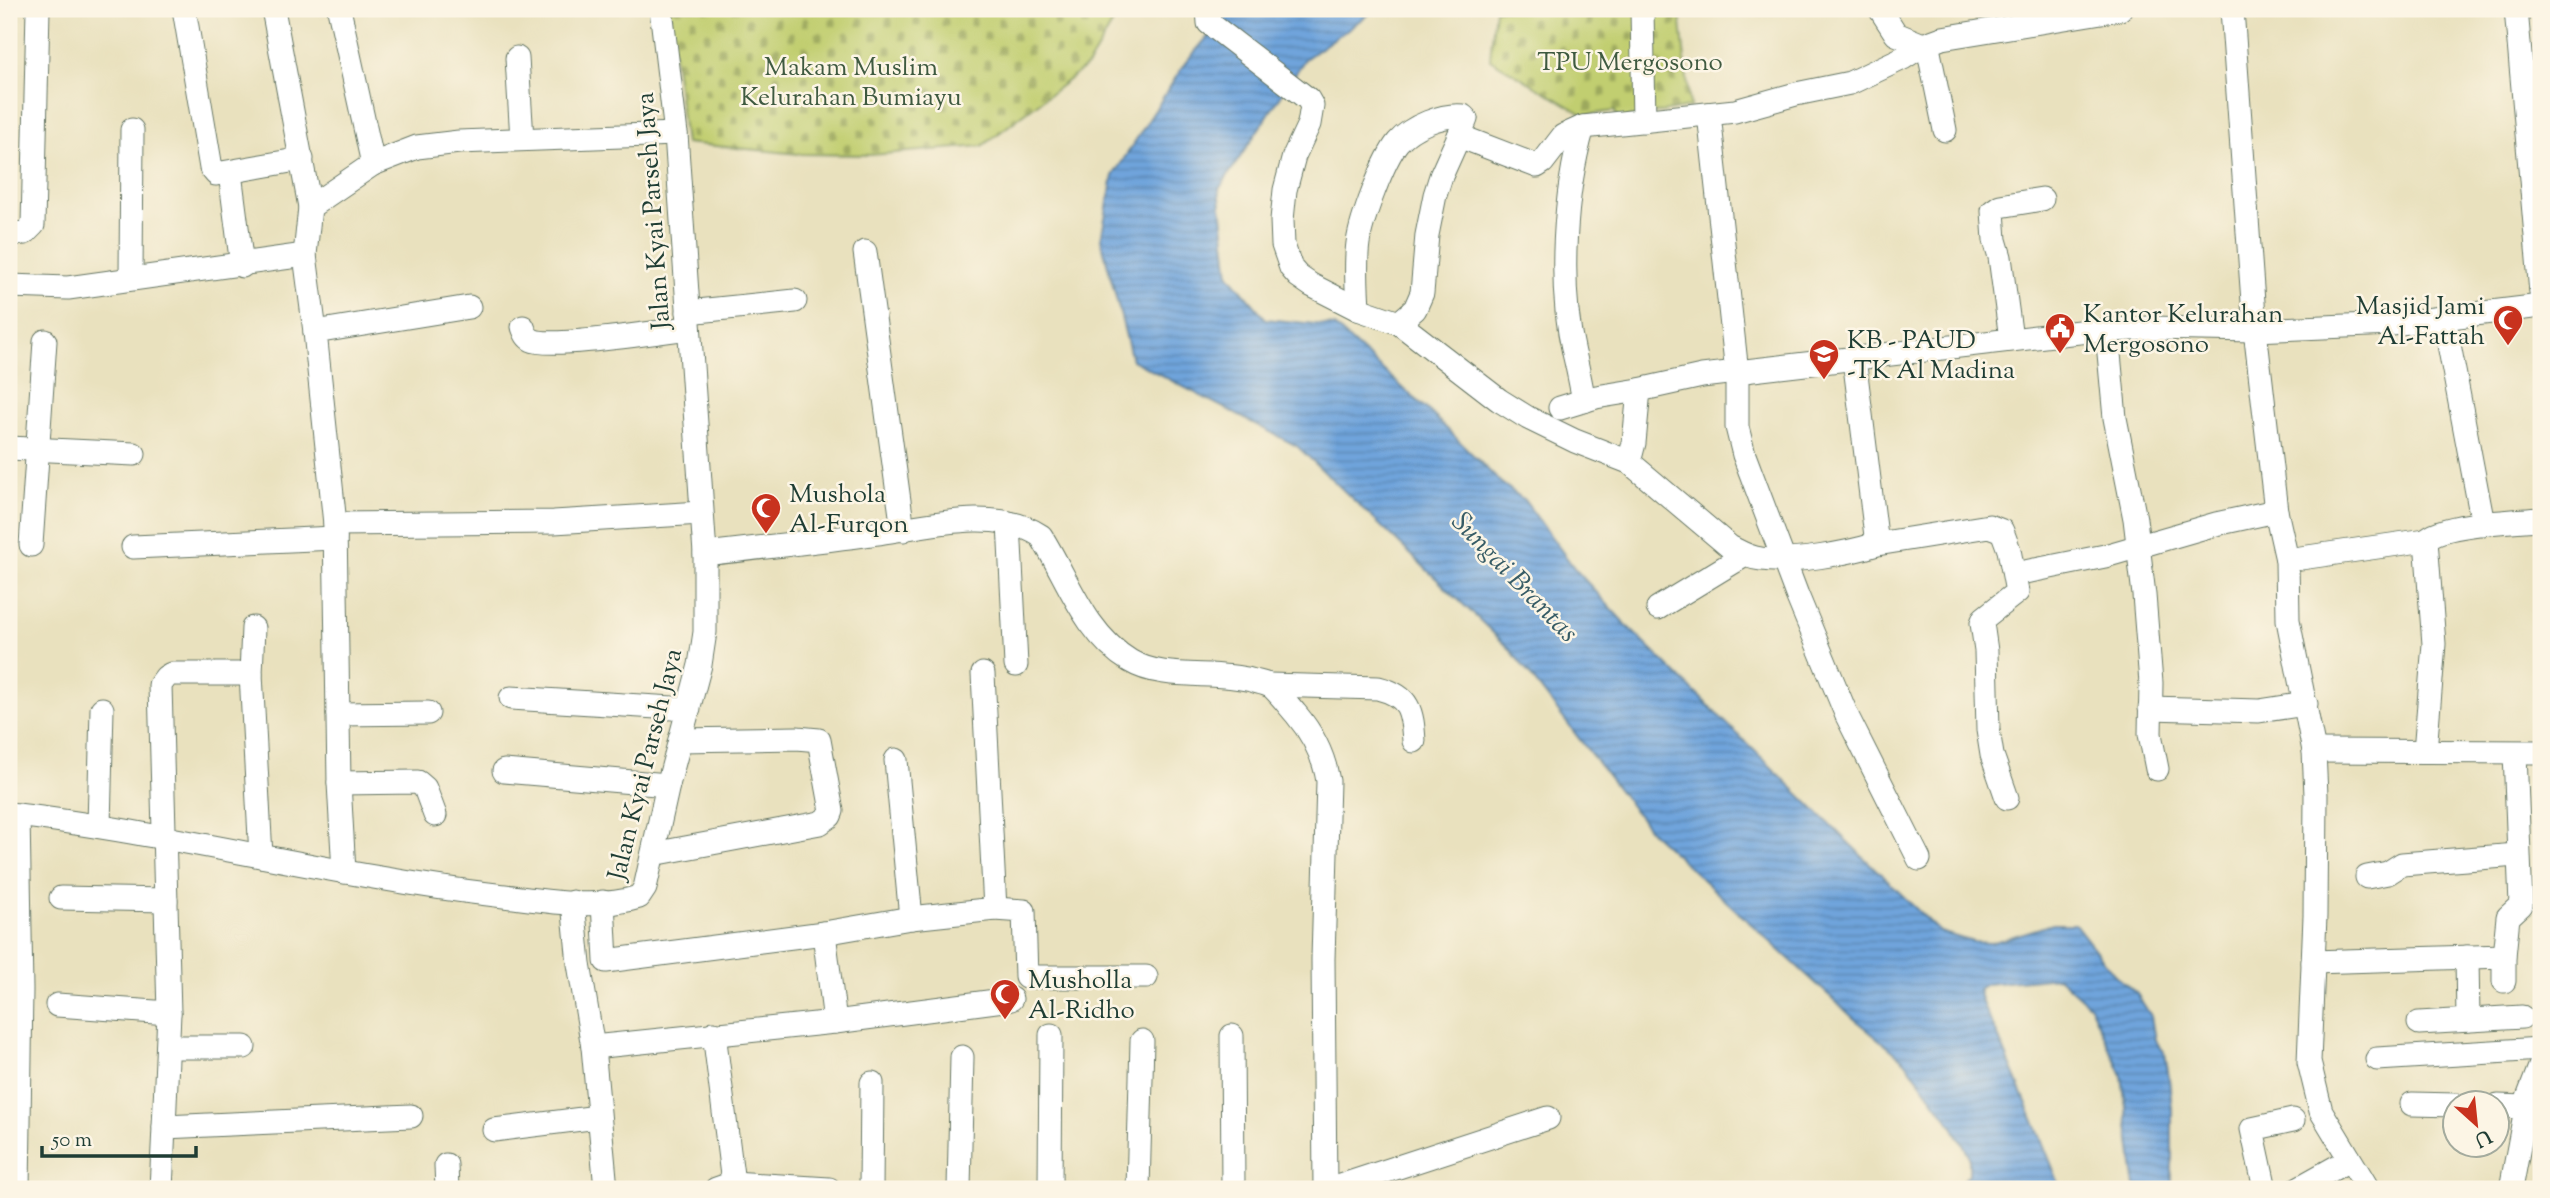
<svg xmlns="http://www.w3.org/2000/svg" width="2550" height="1198" font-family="'Sorts Mill Goudy',serif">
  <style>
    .cemetery { fill: url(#cemetery-stones); stroke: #708652; stroke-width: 2 }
    .water { fill: url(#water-rules); stroke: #477088; stroke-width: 2 }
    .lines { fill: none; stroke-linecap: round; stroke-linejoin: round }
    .minor-casing { stroke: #667664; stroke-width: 25 }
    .minor { stroke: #fff; stroke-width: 23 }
    .labels { text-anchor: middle; stroke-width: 5; stroke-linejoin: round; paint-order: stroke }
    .park-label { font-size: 26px; fill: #3f5a40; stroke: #fcf5e5 }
    .street-label { font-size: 26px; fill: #1f3d34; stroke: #fcf5e5 }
    .poi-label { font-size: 26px; fill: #1f3d34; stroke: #fcf5e5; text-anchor: start }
    .water-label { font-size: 28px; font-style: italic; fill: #375c66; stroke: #fcf5e5 }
  </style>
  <defs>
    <pattern id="cemetery-stones" width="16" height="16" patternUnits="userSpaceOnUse" patternTransform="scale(1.75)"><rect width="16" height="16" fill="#c1ce70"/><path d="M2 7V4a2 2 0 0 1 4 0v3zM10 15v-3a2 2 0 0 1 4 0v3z" fill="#9ca85d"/></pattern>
    <pattern id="water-rules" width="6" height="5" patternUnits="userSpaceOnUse" patternTransform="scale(1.75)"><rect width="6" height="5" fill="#6fa4dc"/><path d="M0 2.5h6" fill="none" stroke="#5b87b3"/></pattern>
  </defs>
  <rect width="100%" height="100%" fill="#fcf5e5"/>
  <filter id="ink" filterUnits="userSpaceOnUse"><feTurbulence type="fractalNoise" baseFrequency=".0143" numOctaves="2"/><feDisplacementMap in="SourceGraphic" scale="14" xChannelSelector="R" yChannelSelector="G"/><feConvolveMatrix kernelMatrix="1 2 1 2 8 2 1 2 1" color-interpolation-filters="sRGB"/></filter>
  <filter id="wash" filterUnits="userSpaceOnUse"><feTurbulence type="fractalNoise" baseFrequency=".00686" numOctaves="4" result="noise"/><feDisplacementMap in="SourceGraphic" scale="28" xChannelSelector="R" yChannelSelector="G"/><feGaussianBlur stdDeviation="1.57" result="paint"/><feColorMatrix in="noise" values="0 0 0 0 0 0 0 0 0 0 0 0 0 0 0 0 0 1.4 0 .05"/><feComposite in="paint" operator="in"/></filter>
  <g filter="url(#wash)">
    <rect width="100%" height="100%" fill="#e9e1be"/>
    <g class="cemetery">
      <path d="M668 9H1121L1088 65 982 146 870 155 799 154 685 143Z"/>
      <path d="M1495 9H1698L1680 13 1690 107 1617 120 1615 111 1584 115 1490 59Z"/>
    </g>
    <path class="water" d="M1232 9H1376L1305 59 1219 189 1229 275 1266 319 1334 326 1432 414 1500 482 1524 500 1575 569 1627 626 1940 932 1973 942 1991 943 2053 924H2075L2114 974 2137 994 2151 1016 2155 1040 2165 1053 2169 1078 2172 1109V1189H2136L2122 1076 2090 1006 2058 977 1986 984 1978 989C1981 1008 1994 1025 2001 1043 2022 1092 2042 1140 2061 1189H1956L1969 1174V1155L1952 1125 1905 1061 1860 1024 1652 833 1509 648 1297 446 1132 360 1101 239 1113 176 1185 63Z"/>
  </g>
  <g filter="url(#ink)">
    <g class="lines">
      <g class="minor-casing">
        <g id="minor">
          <path d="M184 9 211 168 216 174 302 159"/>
          <path d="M273 9 310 207 373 164 417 147 459 142 676 134"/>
          <path d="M339 9 373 164"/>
          <path d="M1208 9 1209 23 1308 99 1312 106 1309 124 1294 156 1285 190 1282 220 1283 245 1291 268 1298 276 1311 285 1358 309 1399 323 1499 400 1528 418 1575 441 1629 462 1730 547C1740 552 1749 558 1761 559 1790 564 1849 553 1877 544L1989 526 2002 531 2009 550 2017 592 1984 618 1982 623 1986 651 1988 730 1992 755 2007 798"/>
          <path d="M1642 9 1644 121"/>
          <path d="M1880 9 1896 34 1923 45 1929 52 1945 130"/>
          <path d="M2232 9 2255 330 2276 511 2287 560 2288 620 2314 751 2316 795 2315 916 2309 1062 2321 1111 2368 1189"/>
          <path d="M2516 9 2541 293"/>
          <path d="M517 58 522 139"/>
          <path d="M1709 114 1737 373V427L1744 455 1797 595 1847 716 1919 859"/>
          <path d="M230 173 242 266"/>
          <path d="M310 207 305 255 315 332"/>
          <path d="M9 234 25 233 33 225 38 9"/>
          <path d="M865 252 903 530"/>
          <path d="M131 278 132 130"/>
          <path d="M9 286 68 288 305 255"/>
          <path d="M1358 309C1357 287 1355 264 1358 243 1361 220 1384 159 1398 142 1412 126 1442 114 1463 116L1466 119 1459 136"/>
          <path d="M688 312 795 301"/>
          <path d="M2444 318 2483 524"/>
          <path d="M1399 323 1415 309 1422 293 1427 235 1435 195 1441 176 1459 136 1537 166 1543 162 1563 136 1583 127"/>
          <path d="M523 327C525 332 526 337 532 340 549 349 663 331 689 328"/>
          <path d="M2107 332 2115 418 2135 519 2144 595 2151 683 2150 734 2157 769"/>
          <path d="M2011 339 2000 257 1995 240 1993 211 2000 206 2042 199"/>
          <path d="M1854 358 1877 544"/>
          <path d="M1584 401C1581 385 1578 369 1574 353 1558 286 1564 193 1583 127L1735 111 1796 94 1850 83 1903 58 1923 45 1942 38 2120 9"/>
          <path d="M1560 408 1596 397 1639 390"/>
          <path d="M9 448 134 454"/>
          <path d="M1629 462 1634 443 1639 390 1702 376 2079 332 2149 328 2255 330 2392 324 2541 306"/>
          <path d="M1009 523 1016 665"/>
          <path d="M335 524 554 522 701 513"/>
          <path d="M31 545 45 341"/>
          <path d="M133 547 335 538"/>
          <path d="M705 554C758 548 811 542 864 535 917 529 993 504 1041 536 1068 579 1085 634 1130 661 1163 681 1213 670 1251 680 1257 682 1265 683 1271 686 1280 694 1288 705 1296 714 1312 733 1324 756 1328 781L1323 959 1325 1189"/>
          <path d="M2287 560 2426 540"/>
          <path d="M2015 574 2105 556 2216 524 2276 511"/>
          <path d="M1658 608 1745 555"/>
          <path d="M253 628 251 674 261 856"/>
          <path d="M251 674H171L166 677 160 685 169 1013 164 1127 411 1116"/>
          <path d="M1269 685 1378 688C1410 696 1412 711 1414 741"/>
          <path d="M511 698 689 709"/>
          <path d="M2150 708 2259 711 2306 704"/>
          <path d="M338 714 428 713"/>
          <path d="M2314 751 2541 752"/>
          <path d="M2425 751 2434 644 2426 540C2442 523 2516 521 2541 519"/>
          <path d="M896 760 911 918"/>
          <path d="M504 771 668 785"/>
          <path d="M339 783 418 782 425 788 435 815"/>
          <path d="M9 814C173 833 333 876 496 895 541 900 595 911 639 897L645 888 668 785 700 665 705 632V554L676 134 661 9"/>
          <path d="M18 815 21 990 18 1189"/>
          <path d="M99 826 102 709"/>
          <path d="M653 854 820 823 830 816 832 811 819 740 797 738 680 740"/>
          <path d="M344 872 339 783 335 524 315 332 469 307"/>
          <path d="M2367 877 2388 873 2402 864 2517 855"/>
          <path d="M61 898 166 900"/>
          <path d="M573 902 579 964 593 1047 606 1189"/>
          <path d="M603 902 606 961 824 933 911 918 995 909 983 674"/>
          <path d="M995 909 1024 911 1026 977H1146"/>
          <path d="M824 933 835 1022"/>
          <path d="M2504 956 2508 917 2521 905 2515 753"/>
          <path d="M2467 957 2468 1020"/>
          <path d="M2313 962 2504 956V981"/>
          <path d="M57 1005 169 1013"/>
          <path d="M2419 1023 2522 1017"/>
          <path d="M714 1033 733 1183 716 1189"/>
          <path d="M1232 1036 1233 1189"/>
          <path d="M168 1047H244"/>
          <path d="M593 1047 835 1022 1011 999"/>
          <path d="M2377 1059 2541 1049"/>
          <path d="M2412 1104 2456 1105"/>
          <path d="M2498 1106 2526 1107"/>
          <path d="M494 1130 598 1117"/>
          <path d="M446 1165 447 1189"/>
          <path d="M733 1183 829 1189"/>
          <path d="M161 1189 164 1127"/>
          <path d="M871 1189 872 1083"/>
          <path d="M959 1189 962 1057"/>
          <path d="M1050 1189 1051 1035"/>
          <path d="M1138 1189 1142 1041"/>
          <path d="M1331 1189 1548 1118"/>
          <path d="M2265 1189 2252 1129 2293 1120"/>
          <path d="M2297 1189 2349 1160"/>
          <path d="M2511 1189 2528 1098 2541 1064"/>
        </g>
      </g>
      <use href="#minor" class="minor"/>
    </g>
  </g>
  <defs>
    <g id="mosque-pin" transform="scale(1.575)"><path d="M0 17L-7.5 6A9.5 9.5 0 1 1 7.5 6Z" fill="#c8321e" stroke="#fcf5e5"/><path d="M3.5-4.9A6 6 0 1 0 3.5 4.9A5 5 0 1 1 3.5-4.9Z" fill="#fff"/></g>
    <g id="civic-pin" transform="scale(1.575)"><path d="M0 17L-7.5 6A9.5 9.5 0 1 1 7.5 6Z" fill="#c8321e" stroke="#fcf5e5"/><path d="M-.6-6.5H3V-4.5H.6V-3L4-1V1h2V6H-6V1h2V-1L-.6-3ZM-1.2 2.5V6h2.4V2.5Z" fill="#fff"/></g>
    <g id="school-pin" transform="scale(1.575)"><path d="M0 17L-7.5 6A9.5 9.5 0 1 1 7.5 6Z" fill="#c8321e" stroke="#fcf5e5"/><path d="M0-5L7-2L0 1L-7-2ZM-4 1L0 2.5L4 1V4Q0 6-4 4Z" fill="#fff"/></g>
  </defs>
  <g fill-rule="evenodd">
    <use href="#mosque-pin" x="2508" y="320"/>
    <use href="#civic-pin" x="2060" y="328"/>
    <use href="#school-pin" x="1824" y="354"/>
    <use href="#mosque-pin" x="766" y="508"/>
    <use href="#mosque-pin" x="1005" y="994"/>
  </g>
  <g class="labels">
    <g class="park-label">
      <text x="1630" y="70">TPU Mergosono</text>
      <text x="851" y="75">Makam Muslim<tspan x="851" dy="30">Kelurahan Bumiayu</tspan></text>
    </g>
    <g class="street-label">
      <text transform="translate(652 211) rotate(-94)" y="9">Jalan Kyai Parseh Jaya</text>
      <text transform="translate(644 764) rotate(-76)" y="9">Jalan Kyai Parseh Jaya</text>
    </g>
    <g class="poi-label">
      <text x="2485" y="314" text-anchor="end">Masjid Jami<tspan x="2485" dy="30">Al-Fattah</tspan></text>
      <text x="2083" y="322">Kantor Kelurahan<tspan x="2083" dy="30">Mergosono</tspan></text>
      <text x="1847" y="348">KB - PAUD<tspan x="1847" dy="30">-TK Al Madina</tspan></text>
      <text x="789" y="502">Mushola<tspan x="789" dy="30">Al-Furqon</tspan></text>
      <text x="1028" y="988">Musholla<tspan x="1028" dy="30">Al-Ridho</tspan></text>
    </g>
    <g class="water-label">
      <text transform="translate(1516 576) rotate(46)" y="10">Sungai Brantas</text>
    </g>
  </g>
  <rect width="2550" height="1198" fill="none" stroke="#fcf5e5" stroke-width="35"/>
  <g transform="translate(2476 1124) rotate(153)"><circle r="33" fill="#fcf5e5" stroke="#a4ab9e" stroke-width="2"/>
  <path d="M0-5L12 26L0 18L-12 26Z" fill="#c8321e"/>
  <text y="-10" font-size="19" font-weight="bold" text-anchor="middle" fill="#1f3d34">U</text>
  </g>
  <path d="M42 1146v10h154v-10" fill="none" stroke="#1f3d34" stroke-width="3.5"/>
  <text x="52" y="1146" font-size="21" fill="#1f3d34" stroke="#fcf5e5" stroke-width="5" paint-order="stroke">50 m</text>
</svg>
